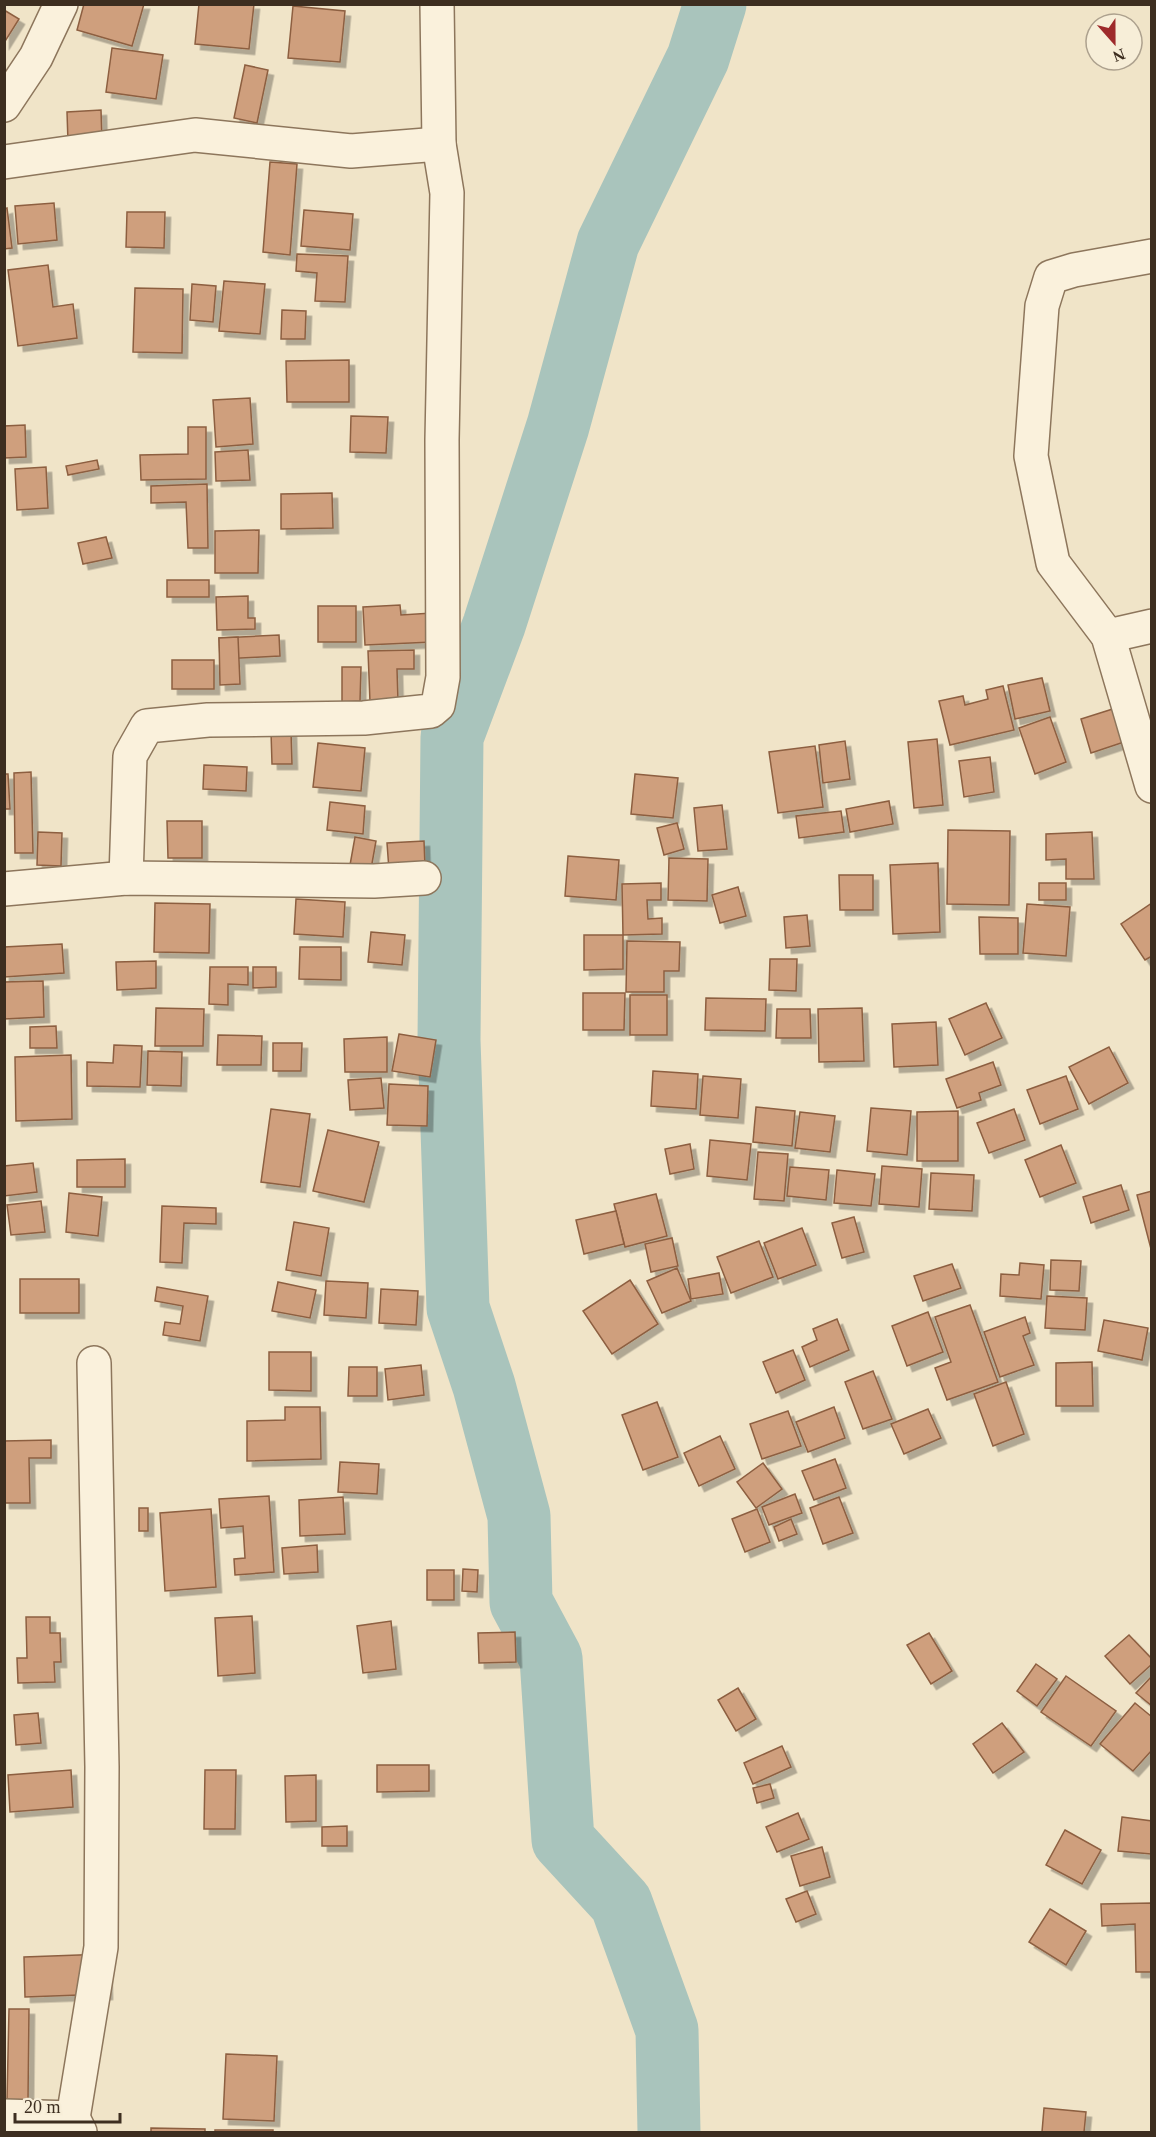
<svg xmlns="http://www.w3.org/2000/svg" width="1156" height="2137" font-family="'Times New Roman',serif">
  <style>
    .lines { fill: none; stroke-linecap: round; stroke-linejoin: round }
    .river { stroke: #a9c4bc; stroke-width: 63 }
    .building { fill: #cf9f7d; stroke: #8d5f41; stroke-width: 1.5; filter: url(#shadow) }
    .minor-casing { stroke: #8d765c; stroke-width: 36 }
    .minor { stroke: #faf1dc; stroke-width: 33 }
  </style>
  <defs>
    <filter id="shadow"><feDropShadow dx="5.5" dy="5.5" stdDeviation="0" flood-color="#0004"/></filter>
  </defs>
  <rect width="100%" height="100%" fill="#f0e4c8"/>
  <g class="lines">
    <path class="river" d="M669 2132 667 2030 621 1903 563 1840 551 1658 521 1602 519 1516 484 1386 458 1308 449 1040 452 737 494 625 558 426 608 243 698 58 715 4"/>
  </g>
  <g class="building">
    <path d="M84 4H144L132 46 77 30Z"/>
    <path d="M199 4H254L249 49 195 44Z"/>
    <path d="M293 6 345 11 340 62 288 58Z"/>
    <path d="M4 10 19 19 4 43Z"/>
    <path d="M112 48 163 55 156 99 106 92Z"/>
    <path d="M245 65 268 70 257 123 234 118Z"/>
    <path d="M101 110 102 141 68 142 67 112Z"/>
    <path d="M270 162 297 164 290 255 263 252Z"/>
    <path d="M54 203 57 240 18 244 15 206Z"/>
    <path d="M7 208 12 248 4 249V209Z"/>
    <path d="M304 210 353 214 350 250 301 246Z"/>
    <path d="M127 212H165L164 248 126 247Z"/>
    <path d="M297 254 348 256 345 302 315 301 317 273 296 271Z"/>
    <path d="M48 265 53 307 73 304 77 338 18 346 8 270Z"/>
    <path d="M224 281 265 284 260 334 219 331Z"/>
    <path d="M192 284 216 286 213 322 190 320Z"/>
    <path d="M135 288 183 289 182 353 133 352Z"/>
    <path d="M282 310 306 311 305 339H281Z"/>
    <path d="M349 360V402H287L286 361Z"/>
    <path d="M250 398 253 444 216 447 213 400Z"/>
    <path d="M351 416 388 417 386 453 350 452Z"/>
    <path d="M25 425 26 457 4 458V426Z"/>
    <path d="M188 427H206V479L141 480 140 455 188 454Z"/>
    <path d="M248 450 250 480 216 481 215 452Z"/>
    <path d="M97 460 99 469 68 475 66 466Z"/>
    <path d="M46 467 48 508 17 510 15 469Z"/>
    <path d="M207 484 208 548H188L186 502 151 503V486Z"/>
    <path d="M332 493 333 528 281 529V494Z"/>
    <path d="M259 530 258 573H215V531Z"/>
    <path d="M106 537 112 558 83 564 78 543Z"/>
    <rect x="167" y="580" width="42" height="17"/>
    <path d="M248 596V618H255V629L217 630 216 597Z"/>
    <path d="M400 605 401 615 432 613 433 642 365 645 363 607Z"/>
    <rect x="318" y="606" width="38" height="36"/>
    <path d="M279 635 280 656 220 659 219 638Z"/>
    <path d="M238 637 240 684 220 685 219 638Z"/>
    <path d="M414 650V669H397L398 701 370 702 368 651Z"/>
    <rect x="172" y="660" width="42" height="29"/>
    <path d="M342 667H361L360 701 342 702Z"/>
    <path d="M1042 678 1050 711 1015 719 1008 685Z"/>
    <path d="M1003 686 1014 730 950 745 939 701 963 696 965 705 988 699 986 690Z"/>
    <path d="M1119 707 1130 740 1091 753 1081 719Z"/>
    <path d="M1050 717 1066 762 1035 774 1019 728Z"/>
    <path d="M291 731 292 764H272L271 732Z"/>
    <path d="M937 739 943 805 914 808 908 742Z"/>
    <path d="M845 741 850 779 823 783 819 745Z"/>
    <path d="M318 743 365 748 361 791 313 787Z"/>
    <path d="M815 746 823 807 778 813 769 752Z"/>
    <path d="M990 757 994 792 964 797 959 761Z"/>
    <path d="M204 765 247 767 246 791 203 789Z"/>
    <path d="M31 772 33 853H15L14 773Z"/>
    <path d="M4 774H8L10 809H4Z"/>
    <path d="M635 774 678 778 673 818 631 814Z"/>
    <path d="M889 801 893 824 850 832 846 809Z"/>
    <path d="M330 802 365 806 363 834 327 830Z"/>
    <path d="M722 805 727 849 698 851 694 808Z"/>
    <path d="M841 811 844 832 799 838 796 816Z"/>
    <path d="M167 821H202V858H168Z"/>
    <path d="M677 823 684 849 664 855 657 828Z"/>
    <path d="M948 830 1010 831 1009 905 947 904Z"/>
    <path d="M38 832 62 833 61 866 37 865Z"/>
    <path d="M1092 832 1094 879H1066V859L1046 860V834Z"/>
    <path d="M355 837 376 841 371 869 350 865Z"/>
    <path d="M424 841 425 867 389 870 387 843Z"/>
    <path d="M568 856 619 860 616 900 565 896Z"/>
    <path d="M669 858 708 859 707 901 668 900Z"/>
    <path d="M938 863 940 932 893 934 890 865Z"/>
    <path d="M839 875H873V910H840Z"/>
    <path d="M661 883V900H647L648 919 662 918V934L623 935 622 884Z"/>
    <rect x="1039" y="883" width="27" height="17"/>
    <path d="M738 887 746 916 720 923 712 895Z"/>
    <path d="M296 899 345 902 343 937 294 934Z"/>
    <path d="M155 903 210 904 209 953 154 952Z"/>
    <path d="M1152 903V956L1145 960 1121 924Z"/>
    <path d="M1027 904 1070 907 1066 956 1023 953Z"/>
    <path d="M807 915 810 946 786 948 784 917Z"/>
    <path d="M979 917 1018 918V954H980Z"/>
    <path d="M371 932 405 935 402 965 368 962Z"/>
    <path d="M584 935H623V969L584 970Z"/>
    <path d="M627 941 680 942 679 971H664V992H626Z"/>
    <path d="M62 944 64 973 4 977V947Z"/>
    <path d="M300 947H341V980L299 979Z"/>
    <path d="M770 959H797L796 991 769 990Z"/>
    <path d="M156 961V988L117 990 116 962Z"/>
    <path d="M210 967H248V985L228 984V1005L209 1004Z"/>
    <path d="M253 967H276V987L253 988Z"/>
    <path d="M43 981 44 1017 4 1019V982Z"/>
    <path d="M583 993H625L624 1030H583Z"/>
    <rect x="630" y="995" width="37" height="40"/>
    <path d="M706 998 766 999 765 1031 705 1030Z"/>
    <path d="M986 1003 1002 1038 965 1055 949 1019Z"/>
    <path d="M156 1008 204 1009 203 1046H155Z"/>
    <path d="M862 1008 864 1061 819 1062 818 1009Z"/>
    <path d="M777 1009H810L811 1038H776Z"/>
    <path d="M936 1022 938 1065 894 1067 892 1024Z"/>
    <path d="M56 1026 57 1048H30V1027Z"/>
    <path d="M399 1034 436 1040 430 1077 392 1071Z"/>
    <path d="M218 1035 262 1036 261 1065H217Z"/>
    <path d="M387 1037V1072H345L344 1039Z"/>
    <path d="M273 1043H302L301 1071H273Z"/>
    <path d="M114 1045 142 1046 140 1087 87 1086V1062L113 1063Z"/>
    <path d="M1109 1047 1128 1083 1089 1104 1069 1067Z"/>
    <path d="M148 1051 182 1052 181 1086 147 1085Z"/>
    <path d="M71 1055 72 1119 16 1121 15 1057Z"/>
    <path d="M993 1062 1001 1085 979 1093 981 1100 957 1108 946 1079Z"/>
    <path d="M653 1071 698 1074 696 1109 651 1106Z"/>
    <path d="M703 1076 741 1079 738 1118 700 1115Z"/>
    <path d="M1066 1076 1078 1109 1040 1124 1027 1090Z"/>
    <path d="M381 1078 384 1108 350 1110 348 1080Z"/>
    <path d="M389 1084 428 1086 427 1126 387 1125Z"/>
    <path d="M756 1107 795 1111 792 1146 753 1142Z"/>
    <path d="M871 1108 911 1111 907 1155 867 1151Z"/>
    <path d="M271 1109 310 1114 300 1187 261 1182Z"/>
    <path d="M1014 1109 1025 1140 989 1153 977 1123Z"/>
    <path d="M958 1111V1161H917V1112Z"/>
    <path d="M800 1112 835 1116 830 1152 795 1148Z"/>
    <path d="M328 1130 379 1142 364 1202 313 1191Z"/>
    <path d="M710 1140 751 1144 747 1180 707 1176Z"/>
    <path d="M690 1144 694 1169 670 1174 665 1149Z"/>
    <path d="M1061 1145 1076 1183 1040 1197 1025 1160Z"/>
    <path d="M758 1152 788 1154 784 1201 754 1199Z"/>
    <path d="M125 1159V1187H77V1160Z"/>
    <path d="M33 1163 37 1192 4 1196V1166Z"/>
    <path d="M882 1166 922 1169 919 1207 879 1204Z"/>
    <path d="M790 1167 829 1170 826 1200 787 1196Z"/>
    <path d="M837 1170 875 1174 871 1206 834 1203Z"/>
    <path d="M931 1173 974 1175 972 1211 929 1209Z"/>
    <path d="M1121 1185 1129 1210 1091 1223 1083 1197Z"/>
    <path d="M1152 1191V1249H1151L1137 1195Z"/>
    <path d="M69 1193 102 1197 98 1236 66 1232Z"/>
    <path d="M656 1194 667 1236 625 1247 614 1204Z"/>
    <path d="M41 1201 45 1232 11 1235 7 1205Z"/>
    <path d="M162 1206 216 1208V1224L184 1223 182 1263 160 1262Z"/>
    <path d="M616 1211 624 1244 584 1254 576 1220Z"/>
    <path d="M854 1217 864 1252 842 1258 832 1223Z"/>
    <path d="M294 1222 329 1228 321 1276 286 1270Z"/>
    <path d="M802 1228 816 1265 778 1279 764 1243Z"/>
    <path d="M672 1238 678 1266 651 1272 645 1244Z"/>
    <path d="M759 1241 773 1277 731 1293 717 1257Z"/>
    <path d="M1051 1260 1081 1261 1079 1291 1050 1290Z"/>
    <path d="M1020 1263 1044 1265 1041 1299 1000 1296 1001 1274 1019 1275Z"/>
    <path d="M952 1264 961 1288 923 1301 914 1276Z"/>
    <path d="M677 1268 691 1301 662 1313 647 1281Z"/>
    <path d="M719 1273 723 1294 691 1299 688 1279Z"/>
    <rect x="20" y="1279" width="59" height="34"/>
    <path d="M630 1280 658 1324 612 1354 583 1311Z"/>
    <path d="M326 1281 368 1283 366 1318 324 1315Z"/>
    <path d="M278 1282 316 1290 310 1318 272 1311Z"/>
    <path d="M157 1287 208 1296 200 1341 163 1335 165 1322 180 1324 183 1306 155 1301Z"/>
    <path d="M381 1289 418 1291 416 1325 379 1323Z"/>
    <path d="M1047 1296 1087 1298 1085 1330 1045 1328Z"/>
    <path d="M970 1305 998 1382 947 1400 935 1368 951 1362 935 1317Z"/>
    <path d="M928 1312 943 1352 907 1366 892 1326Z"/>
    <path d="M1025 1317 1030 1333 1023 1336 1034 1365 1000 1377 984 1332Z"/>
    <path d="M837 1319 849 1350 810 1367 802 1347 817 1340 813 1329Z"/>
    <path d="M1104 1320 1148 1328 1142 1360 1098 1351Z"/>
    <path d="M793 1350 805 1380 776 1393 763 1362Z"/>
    <path d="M269 1352H311V1391L269 1390Z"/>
    <path d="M1092 1362 1093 1406H1056V1363Z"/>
    <path d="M421 1365 424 1395 388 1400 385 1369Z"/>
    <path d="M349 1367H377V1396H348Z"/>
    <path d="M873 1371 892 1419 863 1429 845 1382Z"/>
    <path d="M1006 1382 1024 1434 993 1446 974 1394Z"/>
    <path d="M657 1402 678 1457 643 1470 622 1415Z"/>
    <path d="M285 1407H320L321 1459 247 1461V1421L285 1420Z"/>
    <path d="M834 1407 845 1438 808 1452 796 1422Z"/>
    <path d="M928 1409 941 1438 904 1454 891 1424Z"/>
    <path d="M788 1411 801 1446 762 1459 750 1424Z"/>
    <path d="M720 1436 735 1469 699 1486 684 1453Z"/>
    <path d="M51 1440V1458H29L30 1503H4V1441Z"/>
    <path d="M835 1459 846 1488 814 1500 802 1471Z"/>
    <path d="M340 1462 379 1464 377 1494 338 1492Z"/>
    <path d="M763 1463 782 1489 756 1508 737 1482Z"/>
    <path d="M795 1494 802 1513 769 1525 762 1507Z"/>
    <path d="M269 1496 274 1572 235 1575 234 1559 245 1558 243 1526 221 1528 219 1499Z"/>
    <path d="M343 1497 345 1534 300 1536 299 1500Z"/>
    <path d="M839 1497 853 1533 823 1544 810 1508Z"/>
    <rect x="139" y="1508" width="9" height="23"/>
    <path d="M211 1509 216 1587 165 1591 160 1513Z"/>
    <path d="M757 1509 770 1542 745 1552 732 1519Z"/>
    <path d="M791 1519 797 1534 779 1541 774 1527Z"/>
    <path d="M317 1545 318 1572 284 1574 282 1548Z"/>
    <path d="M463 1569 478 1570 477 1592 462 1591Z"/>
    <rect x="427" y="1570" width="27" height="30"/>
    <path d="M252 1616 255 1673 218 1676 215 1618Z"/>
    <path d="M26 1617H50V1633H60L61 1662H54L55 1682 18 1683 17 1658H27Z"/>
    <path d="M391 1621 396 1669 363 1673 357 1626Z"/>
    <path d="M515 1632 516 1662 479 1663 478 1633Z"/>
    <path d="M929 1633 952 1671 931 1684 907 1645Z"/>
    <path d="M1129 1635 1152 1659V1664L1130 1684 1105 1656Z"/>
    <path d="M1036 1664 1057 1679 1037 1706 1017 1691Z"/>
    <path d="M1066 1676 1116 1711 1091 1746 1041 1712Z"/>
    <path d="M1152 1676V1706L1136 1693Z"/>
    <path d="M738 1688 756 1719 736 1731 718 1700Z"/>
    <path d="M1135 1703 1152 1717V1750L1133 1771 1100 1744Z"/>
    <path d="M38 1713 41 1743 16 1745 14 1715Z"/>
    <path d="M1002 1723 1024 1752 993 1773 973 1744Z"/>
    <path d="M782 1746 791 1767 753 1784 744 1763Z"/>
    <path d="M377 1765H429V1791L377 1792Z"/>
    <path d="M71 1770 73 1807 10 1812 8 1775Z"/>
    <path d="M205 1770H236L235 1829H204Z"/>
    <path d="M316 1775V1821L286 1822 285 1776Z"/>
    <path d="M770 1784 774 1798 757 1803 753 1788Z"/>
    <path d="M798 1813 809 1839 777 1852 766 1827Z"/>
    <path d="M1122 1817 1152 1821 1151 1854 1118 1851Z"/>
    <path d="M347 1826V1846H322V1827Z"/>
    <path d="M1065 1830 1101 1850 1082 1884 1046 1865Z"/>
    <path d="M822 1847 830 1877 800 1886 791 1856Z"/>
    <path d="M807 1891 816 1914 796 1922 786 1899Z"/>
    <path d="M1152 1903V1972H1136L1135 1924 1102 1926 1101 1904Z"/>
    <path d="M1050 1909 1086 1931 1066 1965 1029 1942Z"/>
    <path d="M106 1954 107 1994 25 1997 24 1957Z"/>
    <path d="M9 2009H29L28 2100H7Z"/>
    <path d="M226 2054 277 2056 274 2121 223 2119Z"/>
    <path d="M1044 2108 1086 2112 1084 2132H1042Z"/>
    <path d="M151 2128 205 2129V2132H151Z"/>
    <rect x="215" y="2130" width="58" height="2"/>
  </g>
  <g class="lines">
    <g class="minor-casing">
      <g id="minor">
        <path d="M4 105 36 57 61 4"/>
        <path d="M4 162 195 135 351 151 439 144"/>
        <path d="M1152 256 1074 270 1051 277 1042 306 1031 456 1053 563 1108 636 1152 786"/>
        <path d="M1108 636 1152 626"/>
        <path d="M126 878 130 756 147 726 208 720 364 718 431 711 438 705 443 677 442 440 447 193 439 144 437 4"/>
        <path d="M4 889 126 878 374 881 424 878"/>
        <path d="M4 2116 73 2118 80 2132"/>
        <path d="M76 2132 73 2118 101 1947 102 1767 94 1363"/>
      </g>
    </g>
    <use href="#minor" class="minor"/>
  </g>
  <rect width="1156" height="2137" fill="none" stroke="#3d2e20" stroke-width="12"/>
  <g transform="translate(1114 42) rotate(159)"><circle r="28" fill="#f7eed8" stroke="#ada18e" stroke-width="1.5"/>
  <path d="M0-4.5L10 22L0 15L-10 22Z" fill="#9e2a2b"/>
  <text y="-9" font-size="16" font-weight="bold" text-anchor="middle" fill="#3d2e20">N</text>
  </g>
  <path d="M15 2113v9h105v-9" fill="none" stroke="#3d2e20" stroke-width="3"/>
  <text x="24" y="2113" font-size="18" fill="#3d2e20" stroke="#f7eed8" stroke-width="4.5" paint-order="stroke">20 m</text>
</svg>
